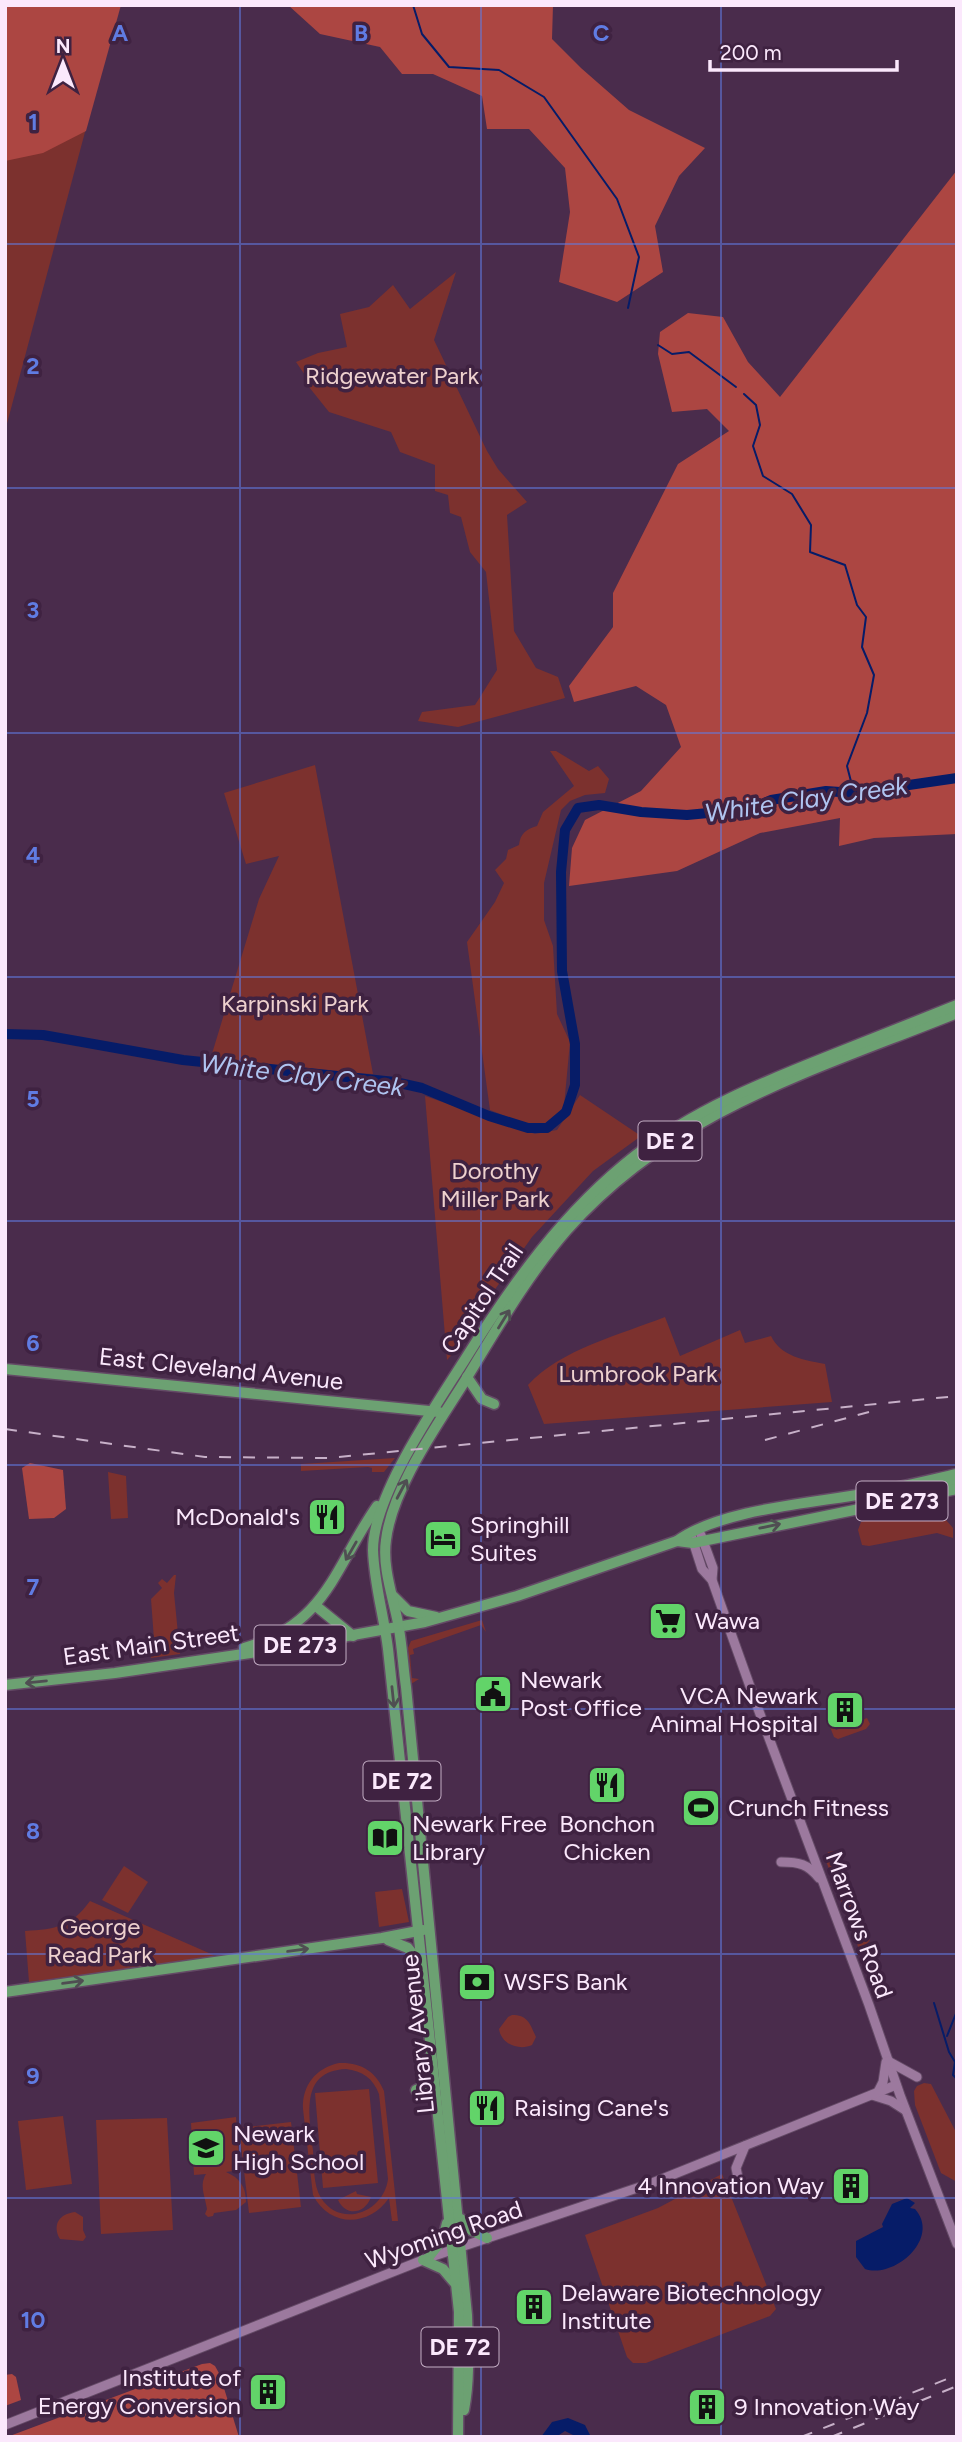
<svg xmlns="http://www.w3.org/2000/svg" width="962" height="2442" font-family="Figtree,sans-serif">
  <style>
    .green { fill: #7c312e; fill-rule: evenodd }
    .forest { fill: #ac4642 }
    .water { fill: #061c68 }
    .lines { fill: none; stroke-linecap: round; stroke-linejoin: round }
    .stream { stroke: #061c68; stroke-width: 2 }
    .river { stroke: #061c68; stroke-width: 10 }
    .minor-casing { stroke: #644a66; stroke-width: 11 }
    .major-casing { stroke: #644a66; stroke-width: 13 }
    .minor { stroke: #9c799e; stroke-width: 9 }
    .major { stroke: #6ca172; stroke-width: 10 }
    .rail { stroke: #c7b0c8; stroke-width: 2; stroke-dasharray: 12 12; stroke-linecap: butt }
    .oneway { stroke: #4f4e52 }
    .grid { fill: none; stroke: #607ce3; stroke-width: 2; stroke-opacity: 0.55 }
    .labels { text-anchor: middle; stroke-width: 7; stroke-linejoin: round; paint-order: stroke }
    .shield { fill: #3f2241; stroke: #c3adc4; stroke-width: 2 }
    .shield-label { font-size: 23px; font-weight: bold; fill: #fbe8fc }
    .park-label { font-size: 24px; fill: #eed1ce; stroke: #3f2241 }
    .street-label { font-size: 24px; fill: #fbe8fc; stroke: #3f2241 }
    .poi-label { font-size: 24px; fill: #fbe8fc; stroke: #3f2241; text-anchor: start }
    .water-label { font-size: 26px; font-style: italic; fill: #afc4f0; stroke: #3f2241 }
    .grid-label { font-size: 23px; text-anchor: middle; font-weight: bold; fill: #607ce3; stroke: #3f2241; stroke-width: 7; stroke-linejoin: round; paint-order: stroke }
  </style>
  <rect width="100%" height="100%" fill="#4a2c4c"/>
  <g class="green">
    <path d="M5 5H119L5 431Z"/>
    <path d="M456 272 434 340 487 451 498 469 527 502 507 515 514 631 536 668 558 677 565 698 458 727 418 721 422 712 475 705 497 670 486 572 470 552 461 517 450 513 448 495 435 491V465L400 452 391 432 329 412 305 382V375L296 362 318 353 347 347 340 314 369 307 393 285 410 309Z"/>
    <path d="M550 751H556L589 771 598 766 609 779 605 793 585 795 570 801 561 810 544 883V920L553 946 557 1014 570 1042 564 1106 553 1121 536 1128 490 1110 467 942 495 902 504 883 495 870 506 859 508 850 519 845C520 834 526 829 537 826L543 812 574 786Z"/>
    <path d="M315 765 373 1074 299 1070 211 1057 259 899 279 856 246 864 224 793Z"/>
    <path d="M580 1095 641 1136 593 1171 532 1237 484 1305 471 1334 447 1360 425 1096 535 1134 557 1130Z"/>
    <path d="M665 1317 680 1356 740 1330 745 1343 771 1336C781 1357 805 1360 825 1364L832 1402 544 1424 528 1385C559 1350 622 1334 665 1317Z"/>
    <path d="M395 1458 384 1472H372V1468L368 1467 301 1471V1464Z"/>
    <path d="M108 1472 126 1476 128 1518 111 1519Z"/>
    <path d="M933 1505 953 1528V1538L937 1533 869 1546 862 1545 858 1530 861 1522Z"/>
    <path d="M174 1575H176L174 1593 180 1654 151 1658 150 1654 155 1653 151 1599 162 1588 158 1583 162 1579 167 1583Z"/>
    <path d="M482 1620 486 1632 481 1625 413 1649 414 1654 410 1655 412 1678 419 1679 411 1684 408 1648 411 1641Z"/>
    <path d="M867 1718 870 1724 866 1729 838 1739 834 1737 830 1727 833 1726 836 1730Z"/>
    <path d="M835 1851 841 1855 837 1862 864 1936 870 1940 860 1952 826 1861 828 1852Z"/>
    <path d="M124 1866 148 1882 128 1913 102 1900Z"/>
    <path d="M402 1889 409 1922 379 1927 375 1892Z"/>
    <path d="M90 1901 218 1957 29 1982 25 1931C56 1929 71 1927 90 1901Z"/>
    <path d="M512 2015C528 2015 530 2024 536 2037L532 2045C519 2051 501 2044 499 2029L508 2017Z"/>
    <path d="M339 2063C360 2062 376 2071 384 2091L398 2221H392L389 2198C369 2227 330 2228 313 2195L303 2109C302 2085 316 2068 339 2063ZM346 2069C362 2071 373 2078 379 2094L388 2179C384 2212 341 2229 321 2198 313 2185 314 2165 313 2150 310 2118 298 2071 346 2069Z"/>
    <path d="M924 2083 931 2084 957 2134V2182L941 2173 915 2105 914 2091 917 2086Z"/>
    <path d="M369 2089 378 2183 323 2188 315 2093Z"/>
    <path d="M63 2116 72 2184 26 2190 18 2121Z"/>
    <path d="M236 2117 240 2170 226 2172C240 2178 246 2187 246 2202L236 2210 214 2213 213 2216 208 2217 205 2214 207 2209C205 2196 199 2185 206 2174L194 2175 191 2123Z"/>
    <path d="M167 2118 173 2230 101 2234 96 2120Z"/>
    <path d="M291 2122 301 2207 249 2213 239 2128Z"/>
    <path d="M722 2174 776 2309 770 2316 646 2363H633L627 2357 585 2235 658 2208Z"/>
    <path d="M356 2191 357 2194 371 2197C365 2214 346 2217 338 2200Z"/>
    <path d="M75 2212 83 2217V2230L86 2237 83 2241 60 2239C52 2225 59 2214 75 2212Z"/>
  </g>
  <g class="forest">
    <path d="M5 5H121L86 131 43 153 5 161Z"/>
    <path d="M288 5H553L552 39 581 68 629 110 705 148 679 176 655 226 663 272 617 302 559 282 570 212 565 168 529 129H487L482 96 433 74H402L380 47 320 34Z"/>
    <path d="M957 170V834L874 838 839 846 840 818 760 833 677 871 569 886 572 848 585 820 641 791 681 747 666 705 636 686 574 702 569 686 613 627V593L678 464 729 431 707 409 672 412 658 354 660 332 688 313 723 317 748 362 780 397Z"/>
    <path d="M30 1463 63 1470 66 1509 54 1518 29 1519 22 1468Z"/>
    <path d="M210 2363 215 2366 220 2375 239 2437H7L202 2364Z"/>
    <path d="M12 2374 16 2377 21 2400 5 2406V2375Z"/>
  </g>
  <g class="water">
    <path d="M907 2198 915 2203 910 2208 915 2209C941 2238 895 2279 865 2269L856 2257V2241L883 2227 882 2224 892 2204Z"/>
    <path d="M568 2418 585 2425 591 2437H577L565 2431 556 2437H541L552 2422Z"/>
  </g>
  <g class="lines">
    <g class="stream">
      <path d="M413 5 422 34 449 67 499 70 544 97 617 199 639 257 628 308"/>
      <path d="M658 345 672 354 689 352 736 387"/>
      <path d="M744 394 756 405 760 425 753 446 763 476 792 494 811 525 810 552 845 565 857 605 866 617 862 647 874 675 867 713 847 766 854 793"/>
      <path d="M934 2003 949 2052 955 2062 953 2075 957 2079"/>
      <path d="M947 2036 957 2011"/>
    </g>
    <path class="river" d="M5 1034 43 1035 183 1060 395 1082 422 1088 489 1116 528 1128H547L566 1112 575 1085V1044L562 971 561 872 565 830 578 808 599 805 641 812 687 815 751 809 771 800 826 791 854 793 957 778"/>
    <g class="minor-casing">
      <g id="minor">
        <path d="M701 1535 713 1568 712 1580 757 1706 869 2005 900 2095 957 2244"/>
        <path d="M692 1538 702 1569 712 1580"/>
        <path d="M781 1862C799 1862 808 1864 819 1878"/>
        <path d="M888 2061 917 2077"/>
        <path d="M878 2092 883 2082 886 2062"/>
        <path d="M872 2095 891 2101 905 2110"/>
        <path d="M739 2182 736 2168 745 2146"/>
        <path d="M5 2425 428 2258 652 2183 896 2085"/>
      </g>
    </g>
    <g class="major-casing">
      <g id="major">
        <path d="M5 1369 439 1412"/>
        <path d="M467 1377 482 1399 494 1404"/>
        <path d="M937 1486 957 1481"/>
        <path d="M677 1541 693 1543 957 1489"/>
        <path d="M393 1596 408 1611 436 1617"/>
        <path d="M316 1606 353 1636"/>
        <path d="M244 1648C327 1624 334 1568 377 1506"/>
        <path d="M5 1685 115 1673 270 1650 425 1622 517 1596 677 1541C719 1510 811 1503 863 1494 894 1489 926 1481 957 1474"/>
        <path d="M388 1940 408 1948 419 1962"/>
        <path d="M5 1992 382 1938 423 1930"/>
        <path d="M416 2090C427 2086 429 2082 428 2070"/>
        <path d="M461 2219 471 2230 487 2238"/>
        <path d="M428 2258 443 2239 447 2223"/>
        <path d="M423 2260 443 2269 454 2282"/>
        <path d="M464 2410C470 2379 468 2347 467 2315L406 1687C403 1666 402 1644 398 1623 393 1597 382 1567 386 1540 392 1489 436 1427 463 1384 495 1332 526 1277 567 1230 674 1110 813 1071 957 1013"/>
        <path d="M458 2437 459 2312 388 1649C384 1616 374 1583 373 1550 373 1496 435 1407 464 1361 512 1284 564 1211 636 1155 694 1110 761 1083 829 1056 871 1039 914 1022 957 1005"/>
      </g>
    </g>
    <use href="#minor" class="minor"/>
    <use href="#major" class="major"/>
    <g class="rail">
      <path d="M5 1429 205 1457 328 1458 957 1396"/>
      <path d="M765 1440 869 1412"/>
      <path d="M801 2437 957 2375"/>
      <path d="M831 2437 957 2386"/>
    </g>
  </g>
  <defs><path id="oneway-shaft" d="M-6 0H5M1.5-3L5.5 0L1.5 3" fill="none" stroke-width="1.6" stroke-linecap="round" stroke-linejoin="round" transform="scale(1.75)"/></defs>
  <g class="oneway">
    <use href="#oneway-shaft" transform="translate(504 1319) rotate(-58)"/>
    <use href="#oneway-shaft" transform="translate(402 1489) rotate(-62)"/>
    <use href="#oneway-shaft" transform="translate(770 1526) rotate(-12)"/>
    <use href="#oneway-shaft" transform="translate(351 1551) rotate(120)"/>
    <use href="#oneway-shaft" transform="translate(36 1682) rotate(174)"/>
    <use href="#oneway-shaft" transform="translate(393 1697) rotate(84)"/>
    <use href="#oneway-shaft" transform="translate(298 1950) rotate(-8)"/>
    <use href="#oneway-shaft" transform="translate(73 1982) rotate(-8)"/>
  </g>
  <path class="grid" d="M240 5V2437M481 5V2437M721 5V2437M5 244H957M5 488H957M5 733H957M5 977H957M5 1221H957M5 1465H957M5 1709H957M5 1954H957M5 2198H957"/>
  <defs>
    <g id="restaurant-square" transform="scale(2.0125)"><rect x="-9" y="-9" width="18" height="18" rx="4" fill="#62d469" stroke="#3f2241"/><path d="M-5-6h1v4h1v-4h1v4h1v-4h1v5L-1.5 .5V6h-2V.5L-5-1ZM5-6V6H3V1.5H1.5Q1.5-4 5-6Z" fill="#111"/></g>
    <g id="hotel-square" transform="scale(2.0125)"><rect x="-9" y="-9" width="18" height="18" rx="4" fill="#62d469" stroke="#3f2241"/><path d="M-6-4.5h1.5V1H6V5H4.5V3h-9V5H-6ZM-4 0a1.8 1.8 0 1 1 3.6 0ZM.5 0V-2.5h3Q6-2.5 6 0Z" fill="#111"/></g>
    <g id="supermarket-square" transform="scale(2.0125)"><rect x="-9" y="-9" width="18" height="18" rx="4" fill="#62d469" stroke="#3f2241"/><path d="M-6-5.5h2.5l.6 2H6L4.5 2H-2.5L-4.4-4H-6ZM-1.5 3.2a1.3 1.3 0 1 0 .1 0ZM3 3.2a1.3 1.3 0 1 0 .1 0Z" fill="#111"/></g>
    <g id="civic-square" transform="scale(2.0125)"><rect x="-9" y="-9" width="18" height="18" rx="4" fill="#62d469" stroke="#3f2241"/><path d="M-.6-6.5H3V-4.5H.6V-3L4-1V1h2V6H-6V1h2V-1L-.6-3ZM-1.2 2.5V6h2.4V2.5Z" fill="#111"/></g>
    <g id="building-square" transform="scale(2.0125)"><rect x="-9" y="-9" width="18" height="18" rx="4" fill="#62d469" stroke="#3f2241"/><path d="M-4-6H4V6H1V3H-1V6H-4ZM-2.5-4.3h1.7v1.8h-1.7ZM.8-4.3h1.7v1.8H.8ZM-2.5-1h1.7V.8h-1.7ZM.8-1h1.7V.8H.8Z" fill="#111"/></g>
    <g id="stadium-square" transform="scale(2.0125)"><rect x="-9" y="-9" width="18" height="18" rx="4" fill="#62d469" stroke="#3f2241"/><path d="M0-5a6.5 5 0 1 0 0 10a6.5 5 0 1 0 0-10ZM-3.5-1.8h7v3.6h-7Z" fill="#111"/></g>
    <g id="library-square" transform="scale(2.0125)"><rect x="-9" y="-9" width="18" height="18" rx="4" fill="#62d469" stroke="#3f2241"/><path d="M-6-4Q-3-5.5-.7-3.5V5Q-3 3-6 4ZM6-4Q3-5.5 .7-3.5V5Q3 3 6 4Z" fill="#111"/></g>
    <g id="bank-square" transform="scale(2.0125)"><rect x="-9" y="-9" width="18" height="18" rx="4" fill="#62d469" stroke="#3f2241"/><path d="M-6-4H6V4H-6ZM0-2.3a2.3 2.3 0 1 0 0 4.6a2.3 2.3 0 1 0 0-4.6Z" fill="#111"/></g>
    <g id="school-square" transform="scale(2.0125)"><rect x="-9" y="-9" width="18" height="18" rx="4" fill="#62d469" stroke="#3f2241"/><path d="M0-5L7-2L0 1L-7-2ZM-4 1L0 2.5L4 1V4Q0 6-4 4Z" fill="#111"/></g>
  </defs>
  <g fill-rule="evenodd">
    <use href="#restaurant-square" x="327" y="1517"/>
    <use href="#hotel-square" x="443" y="1539"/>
    <use href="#supermarket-square" x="668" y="1621"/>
    <use href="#civic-square" x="493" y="1694"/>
    <use href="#building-square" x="845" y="1710"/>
    <use href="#restaurant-square" x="607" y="1785"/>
    <use href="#stadium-square" x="701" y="1808"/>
    <use href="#library-square" x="385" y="1838"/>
    <use href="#bank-square" x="477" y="1982"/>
    <use href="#restaurant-square" x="487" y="2108"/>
    <use href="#school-square" x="206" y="2148"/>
    <use href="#building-square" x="851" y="2186"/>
    <use href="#building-square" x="534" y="2307"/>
    <use href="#building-square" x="268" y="2392"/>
    <use href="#building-square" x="707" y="2407"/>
  </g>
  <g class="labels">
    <g class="shield">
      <rect x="638.5" y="1121.5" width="63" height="39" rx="5"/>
      <rect x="856.5" y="1481.5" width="91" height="39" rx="5"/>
      <rect x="254.5" y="1625.5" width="91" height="39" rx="5"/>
      <rect x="363.5" y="1761.5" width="77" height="39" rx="5"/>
      <rect x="421.5" y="2327.5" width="77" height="39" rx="5"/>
    </g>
    <g class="shield-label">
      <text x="670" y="1149">DE 2</text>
      <text x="902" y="1509">DE 273</text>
      <text x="300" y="1653">DE 273</text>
      <text x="402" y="1789">DE 72</text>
      <text x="460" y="2355">DE 72</text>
    </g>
    <g class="park-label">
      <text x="392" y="384">Ridgewater Park</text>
      <text x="295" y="1012">Karpinski Park</text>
      <text x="495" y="1179">Dorothy<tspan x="495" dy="28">Miller Park</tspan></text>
      <text x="638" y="1382">Lumbrook Park</text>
      <text x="100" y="1935">George<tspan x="100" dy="28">Read Park</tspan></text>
    </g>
    <g class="street-label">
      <text transform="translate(482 1299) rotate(-56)" y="8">Capitol Trail</text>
      <text transform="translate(221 1369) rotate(6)" y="8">East Cleveland Avenue</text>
      <text transform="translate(151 1645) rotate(-8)" y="8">East Main Street</text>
      <text transform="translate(859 1925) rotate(70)" y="8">Marrows Road</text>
      <text transform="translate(418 2034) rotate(-96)" y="8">Library Avenue</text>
      <text transform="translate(444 2235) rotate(-19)" y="8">Wyoming Road</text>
    </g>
    <g class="poi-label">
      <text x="300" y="1525" text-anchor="end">McDonald's</text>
      <text x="470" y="1533">Springhill<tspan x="470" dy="28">Suites</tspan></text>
      <text x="695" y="1629">Wawa</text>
      <text x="520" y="1688">Newark<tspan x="520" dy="28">Post Office</tspan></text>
      <text x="818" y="1704" text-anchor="end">VCA Newark<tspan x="818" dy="28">Animal Hospital</tspan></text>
      <text x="728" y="1816">Crunch Fitness</text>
      <text x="412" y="1832">Newark Free<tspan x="412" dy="28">Library</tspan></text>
      <text x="607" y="1832" text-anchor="middle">Bonchon<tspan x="607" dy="28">Chicken</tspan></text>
      <text x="504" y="1990">WSFS Bank</text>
      <text x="514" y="2116">Raising Cane's</text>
      <text x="233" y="2142">Newark<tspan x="233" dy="28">High School</tspan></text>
      <text x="824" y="2194" text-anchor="end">4 Innovation Way</text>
      <text x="561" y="2301">Delaware Biotechnology<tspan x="561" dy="28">Institute</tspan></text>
      <text x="241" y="2386" text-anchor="end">Institute of<tspan x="241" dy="28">Energy Conversion</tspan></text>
      <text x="734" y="2415">9 Innovation Way</text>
    </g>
    <g class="water-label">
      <text transform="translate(806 799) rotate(-8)" y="9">White Clay Creek</text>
      <text transform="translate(302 1075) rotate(7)" y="9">White Clay Creek</text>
    </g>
  </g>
  <g class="grid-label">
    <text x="120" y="41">A</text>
    <text x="361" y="41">B</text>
    <text x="601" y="41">C</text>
    <text x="33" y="130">1</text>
    <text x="33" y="374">2</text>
    <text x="33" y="618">3</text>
    <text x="33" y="863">4</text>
    <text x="33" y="1107">5</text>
    <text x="33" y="1351">6</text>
    <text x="33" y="1595">7</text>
    <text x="33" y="1839">8</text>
    <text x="33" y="2084">9</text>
    <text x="33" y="2328">10</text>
  </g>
  <rect width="962" height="2442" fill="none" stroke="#fbe8fc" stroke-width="14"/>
  <g transform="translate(63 63)" stroke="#3f2241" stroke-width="5" paint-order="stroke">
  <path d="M0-5L12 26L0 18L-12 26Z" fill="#fbe8fc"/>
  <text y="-10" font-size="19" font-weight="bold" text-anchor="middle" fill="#fbe8fc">N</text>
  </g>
  <path d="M710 60v10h187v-10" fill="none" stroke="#fbe8fc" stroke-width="3.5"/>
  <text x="720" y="60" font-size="21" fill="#fbe8fc" stroke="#3f2241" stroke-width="5" paint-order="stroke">200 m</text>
</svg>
